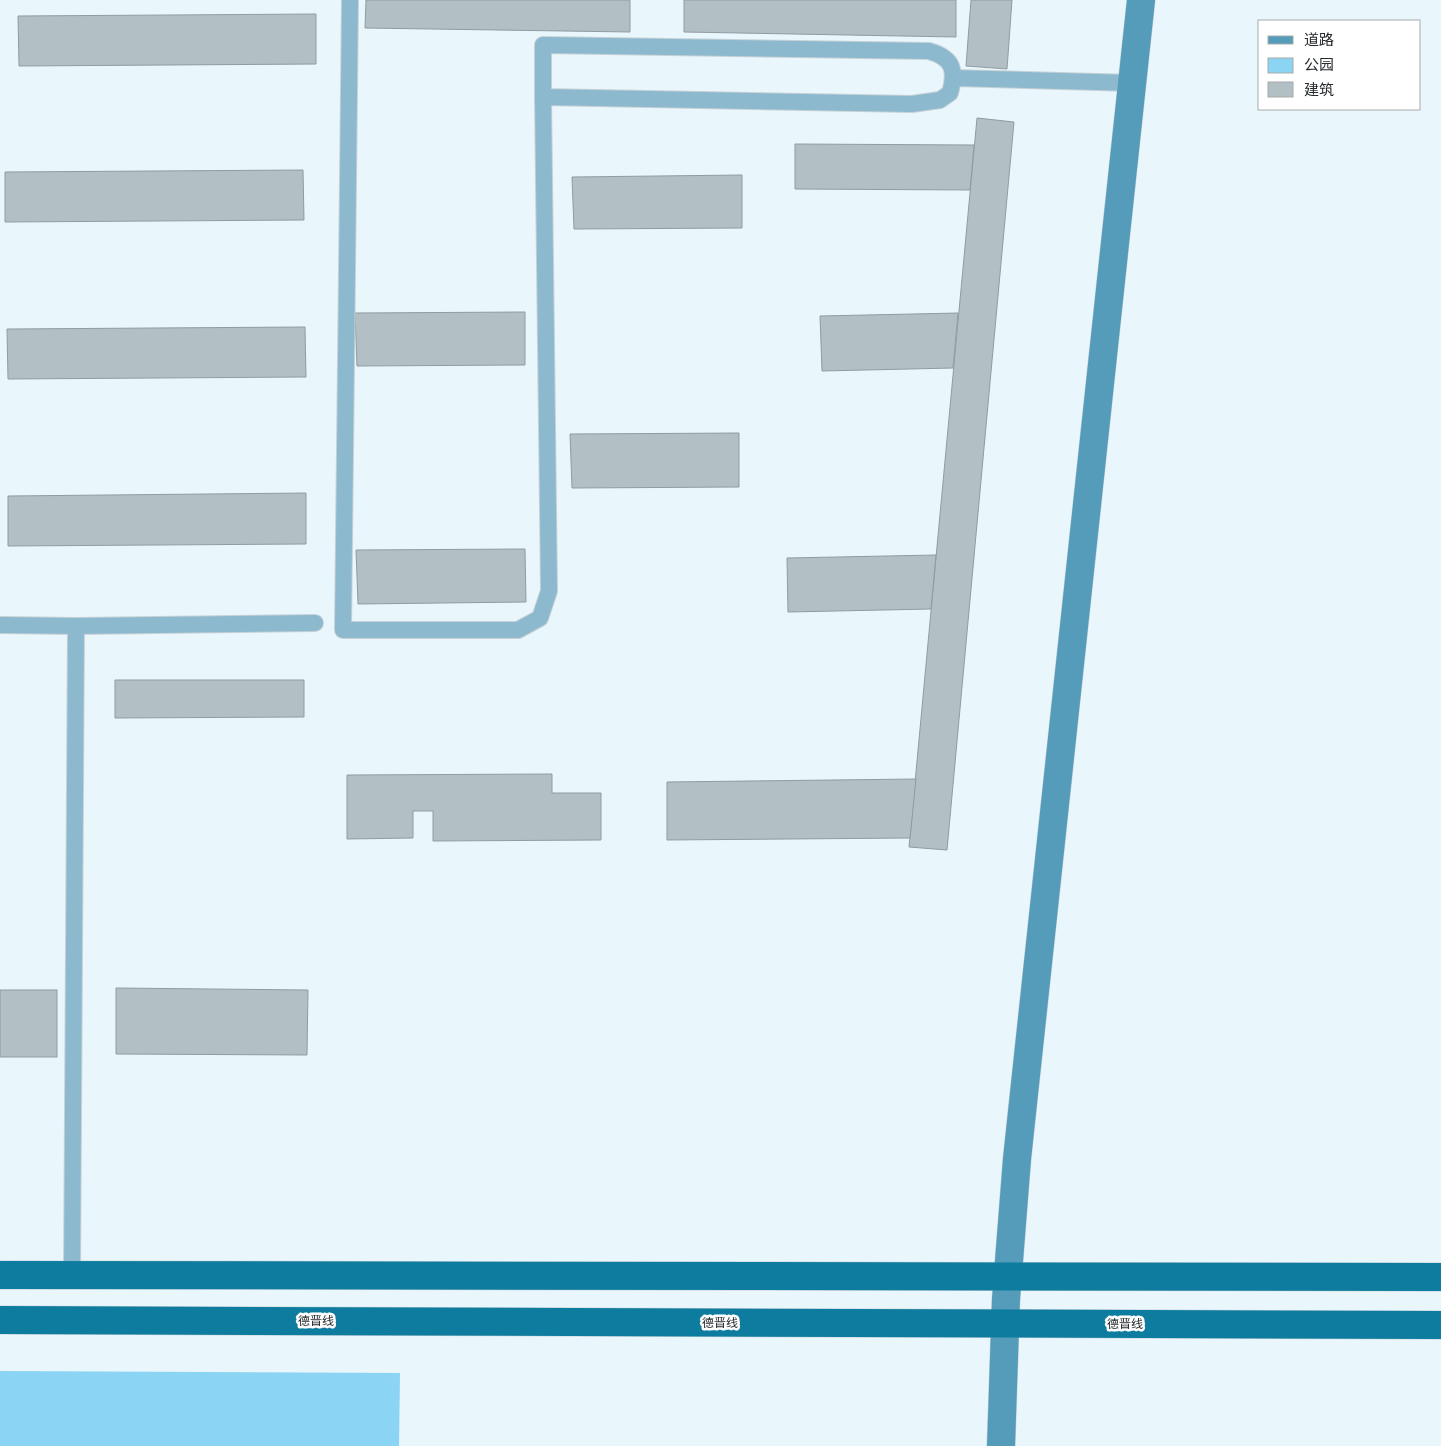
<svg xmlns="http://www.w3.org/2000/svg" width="1441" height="1446" font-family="Mulish,'Noto Sans SC',sans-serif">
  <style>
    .green { fill: #8bd4f3 }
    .building { fill: #b2bfc4; stroke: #909ca1 }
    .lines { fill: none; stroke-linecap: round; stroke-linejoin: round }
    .service-casing { stroke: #c6d1d7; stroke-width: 18 }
    .secondary-casing { stroke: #c6d1d7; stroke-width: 29 }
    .trunk-casing { stroke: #c6d1d7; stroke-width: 29 }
    .service { stroke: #8cb9cd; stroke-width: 16 }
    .secondary { stroke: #549cb9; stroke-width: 28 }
    .trunk { stroke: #0e7c9e; stroke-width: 28 }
    .labels { text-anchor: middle; stroke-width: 5; stroke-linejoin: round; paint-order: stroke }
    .street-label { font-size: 12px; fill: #252a2c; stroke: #fff }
  </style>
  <rect width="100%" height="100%" fill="#e9f6fc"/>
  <path class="green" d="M0 1371 400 1373 399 1446H0Z"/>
  <g class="building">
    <path d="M366 0H630V32L365 28Z"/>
    <path d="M684 0H956V37L684 32Z"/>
    <path d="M971 0H1012L1007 69 966 66Z"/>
    <path d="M316 14V64L19 66 18 16Z"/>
    <path d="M977 118 1014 122 947 850 909 847Z"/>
    <path d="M795 144 974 145 970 190 795 189Z"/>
    <path d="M303 170 304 220 5 222V172Z"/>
    <path d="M742 175V228L574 229 572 177Z"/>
    <path d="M525 312V365L357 366 355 313Z"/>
    <path d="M958 313 953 368 822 371 820 316Z"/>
    <path d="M305 327 306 377 8 379 7 329Z"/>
    <path d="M739 433V487L572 488 570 434Z"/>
    <path d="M306 493V544L8 546V496Z"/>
    <path d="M525 549 526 602 358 604 356 550Z"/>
    <path d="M936 555 931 609 788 612 787 558Z"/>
    <path d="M115 680H304V717L115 718Z"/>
    <path d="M552 774V793H601V840L433 841V811H413V838L347 839V775Z"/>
    <path d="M916 779 910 838 667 840V782Z"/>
    <path d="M116 988 308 990 307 1055 116 1054Z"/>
    <rect x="0" y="990" width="57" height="67"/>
  </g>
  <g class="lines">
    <g class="service-casing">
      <g id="service">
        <path d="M350 0 343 630H518L540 618 549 591 543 97V45L929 51C954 58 956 71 950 93L940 100 912 104 543 97"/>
        <path d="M954 78 1133 83"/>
        <path d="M0 625 76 626 72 1275"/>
        <path d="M76 626 315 623"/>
      </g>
    </g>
    <g class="secondary-casing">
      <path id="secondary" d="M1001 1446 1006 1299 1017 1159 1141 0"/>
    </g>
    <g class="trunk-casing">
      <g id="trunk">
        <path d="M0 1275 1441 1277"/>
        <path d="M0 1320 1441 1325"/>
      </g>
    </g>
    <use href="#service" class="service"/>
    <use href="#secondary" class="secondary"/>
    <use href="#trunk" class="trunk"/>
  </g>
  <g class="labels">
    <g class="street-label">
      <text x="316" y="1325">德晋线</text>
      <text x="720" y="1327">德晋线</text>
      <text x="1125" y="1328">德晋线</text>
    </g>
  </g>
  <rect x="1258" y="20" width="162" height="90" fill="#ffffff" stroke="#a8aaab"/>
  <rect x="1268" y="36" width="25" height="8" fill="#549cb9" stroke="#a8aaab"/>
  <text x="1304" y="45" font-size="15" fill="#252a2c">道路</text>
  <rect x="1268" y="58" width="25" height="15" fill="#8bd4f3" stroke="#a8aaab"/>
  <text x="1304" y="70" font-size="15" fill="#252a2c">公园</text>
  <rect x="1268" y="82" width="25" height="15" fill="#b2bfc4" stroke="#a8aaab"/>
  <text x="1304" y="95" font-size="15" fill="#252a2c">建筑</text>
</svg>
